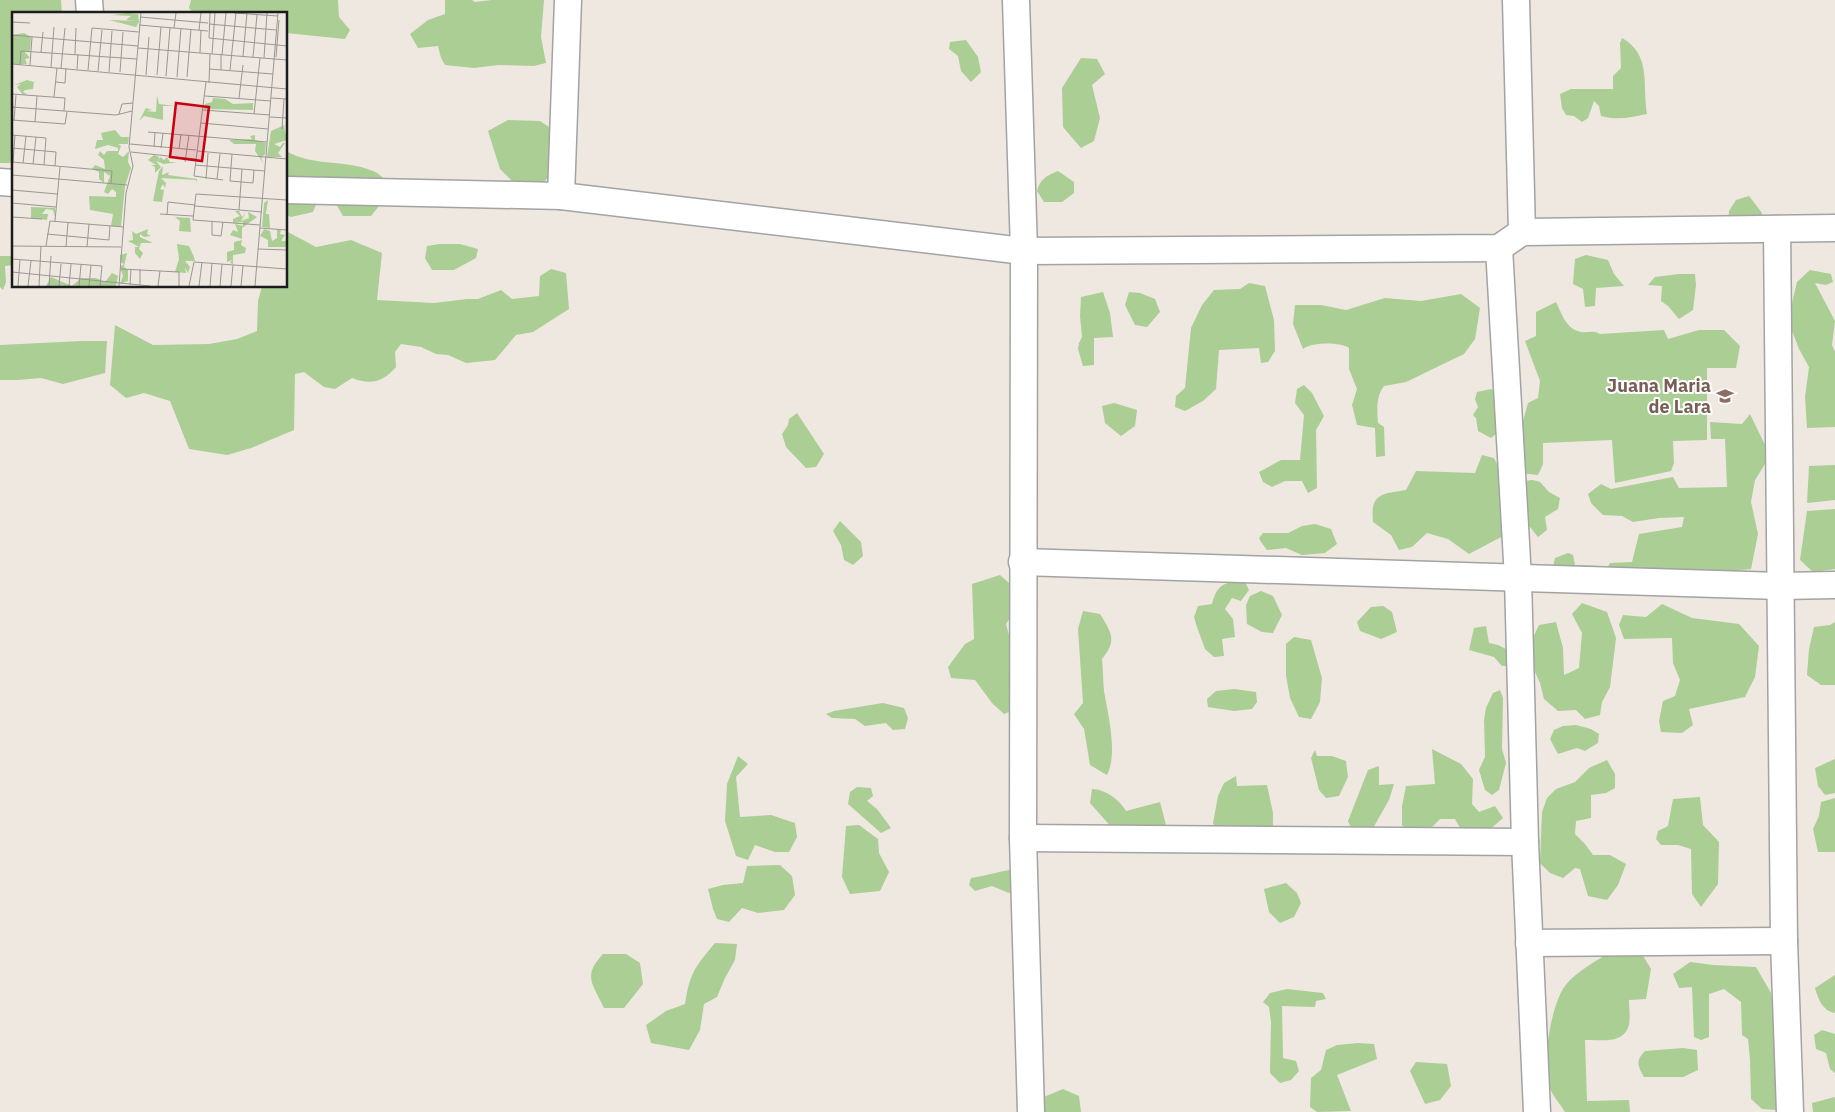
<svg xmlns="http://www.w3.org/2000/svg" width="1835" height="1112" font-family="'IBM Plex Sans',sans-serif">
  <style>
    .forest { fill: #abce95 }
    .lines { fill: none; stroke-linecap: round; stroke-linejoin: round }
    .street-casing { stroke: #a3a3a3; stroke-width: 29 }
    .street { stroke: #fff; stroke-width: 26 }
    .labels { text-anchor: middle; stroke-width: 4; stroke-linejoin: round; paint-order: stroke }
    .education-label { font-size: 18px; font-weight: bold; fill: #785e54; stroke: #fff; text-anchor: end }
    .inset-road { fill: none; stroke: #9a9692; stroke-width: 1 }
    .view { fill: #c80012; fill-opacity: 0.15; stroke: #c80012; stroke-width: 2.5 }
    .inset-edge { fill: none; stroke: #1c1c1c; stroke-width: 2.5 }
  </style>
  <rect width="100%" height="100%" fill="#eee8e1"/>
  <g class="forest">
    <path d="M0 0H61L62 14H14V163H0Z"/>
    <path d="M191 0H338L339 17 350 30 345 39 286 33V14H194L189 8Z"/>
    <path d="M445 0H472L475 2 492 0H544L541 37 546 63 534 66 498 65 474 68 445 65 441 58 438 46 418 48 410 34 428 20 445 14Z"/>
    <path d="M1622 38C1652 55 1642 85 1647 114 1631 117 1618 121 1601 116L1599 106 1594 101 1588 118 1582 122 1574 116 1566 115 1562 108 1560 94 1571 89H1613V76L1621 68 1620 43Z"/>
    <path d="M966 40 978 57 981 72 971 82 961 71 958 56 949 49 950 42Z"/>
    <path d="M1081 58 1097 59 1105 74 1092 85 1100 118 1094 141 1081 148 1063 127 1062 88Z"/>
    <path d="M508 120 540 121 549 127 553 151 548 178 532 192 520 189 500 169 488 131Z"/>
    <path d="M286 151C314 167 344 159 373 171 379 173 385 180 391 185L387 196 371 216H343L333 199 321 193 313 212 291 217 286 215Z"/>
    <path d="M1058 171 1074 182V193L1062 202H1044L1037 191C1040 179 1046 176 1058 171Z"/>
    <path d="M1749 196 1762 213V229L1728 225 1729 211 1736 200Z"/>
    <path d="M286 231 316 247 351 240 382 253 377 300 434 303 467 299H478L501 290 512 299 539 296 540 276 551 269 566 273 569 309 533 332 516 335 495 360 466 363 448 355 436 354 421 347 401 344 395 352 396 367C382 383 370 385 352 378L335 389 324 387 304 372 295 374 294 430 251 448 227 455 189 449 170 401 144 393 126 398 110 385 115 325 153 345 209 344 237 339 257 331 258 301 262 286H286Z"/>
    <path d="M439 244H460L478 249 476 258 454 270H432L425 258 427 246Z"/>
    <path d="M1586 255 1608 260 1614 274 1624 286 1596 288 1595 306 1585 307 1583 289 1573 284 1575 259Z"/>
    <path d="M0 256H12L14 257V265L5 266 6 282 3 290 0 287Z"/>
    <path d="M1810 270 1831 274 1833 282 1826 285 1815 283 1835 321 1832 345 1835 352V427L1807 428 1805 397 1809 367 1799 349 1788 320 1797 282Z"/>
    <path d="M1679 274H1695L1696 285 1693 310 1679 319 1668 306 1661 301 1662 286 1648 285 1655 277Z"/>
    <path d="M1249 283 1265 286 1274 320 1275 351 1268 362 1261 363 1259 348 1219 350 1216 389 1203 401 1185 411 1175 407 1176 396 1185 388 1191 328 1202 305 1214 290 1240 289Z"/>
    <path d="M1103 292 1110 313 1113 337 1094 338V365L1083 366 1078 349 1079 343 1082 337 1080 316 1081 297Z"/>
    <path d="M1129 292 1140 293 1155 299 1160 312 1147 327 1135 325 1125 305Z"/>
    <path d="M1461 294 1480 308 1475 339 1464 354 1406 382 1384 386C1376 396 1377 409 1378 423L1384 427 1385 456 1376 457 1375 428 1357 425 1352 405 1357 389 1349 369V348C1339 342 1313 342 1303 349L1293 324 1295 305H1321L1346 310 1385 298 1421 301Z"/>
    <path d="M1556 302C1562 314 1566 329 1581 332 1588 333 1593 330 1600 334L1664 330 1668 339 1699 330H1724L1740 346 1736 368H1707V440L1673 441 1674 463 1671 471 1615 483 1612 440 1543 443V464L1538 475 1520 473 1518 439 1528 403 1538 398 1540 381 1525 341 1536 336V312Z"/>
    <path d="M81 341H107L105 373 63 384 41 378 18 380H0V345Z"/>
    <path d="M1304 385 1312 393 1324 416 1316 430 1317 488 1308 493 1302 481H1285L1272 487 1263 482 1259 472 1281 460H1300L1304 415 1295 403 1297 389Z"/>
    <path d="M1491 389 1502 396 1503 428 1491 438 1478 431 1476 418 1473 415 1478 407 1475 399 1477 392Z"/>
    <path d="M1114 403 1137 410 1135 426 1121 436 1105 423 1102 406Z"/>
    <path d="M797 413 824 454 816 467 806 468 786 447 782 434 788 425 789 419Z"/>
    <path d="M1750 414 1765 445V464L1755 480 1751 502 1758 534 1751 569 1723 572H1605L1610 563 1632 562 1639 534 1682 527 1684 517 1659 518 1633 522 1622 516 1603 515 1591 503 1588 494 1601 484 1611 489 1673 477 1679 488 1727 487 1725 439H1711L1710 422 1742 424Z"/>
    <path d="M1482 455 1494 458 1506 482 1503 536 1469 554 1448 539 1427 533 1412 547 1399 550 1391 535 1373 522C1370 493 1382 494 1406 490L1416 471 1475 473Z"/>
    <path d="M1835 465V500L1807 503 1809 466Z"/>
    <path d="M1533 480 1540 482 1549 492 1560 498 1558 509 1545 517 1547 530 1538 537 1530 527 1518 519 1521 481Z"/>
    <path d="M1835 509V569L1813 572 1800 560 1807 511Z"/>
    <path d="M840 521 861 542 863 556 853 565 844 560 841 545 833 531Z"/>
    <path d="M1315 524 1331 529 1337 544 1325 553 1302 555 1286 548 1267 550 1261 542 1259 538 1263 533H1288L1302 526Z"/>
    <path d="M1568 553 1573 555 1575 565 1601 566 1598 573 1552 571 1555 558Z"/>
    <path d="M1000 575 1010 584V618L1006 624 1009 635 1020 644V708L1004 714 992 703 975 680 951 678 948 667 965 644 974 639 972 584Z"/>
    <path d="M1244 580 1249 590 1241 601 1232 598 1225 609 1233 619 1235 637 1222 639 1224 656 1214 657 1205 649 1197 627 1194 617 1198 606 1212 604C1217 584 1225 582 1244 580Z"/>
    <path d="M1261 591 1273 596 1282 615 1273 633 1262 632 1247 624 1246 605 1250 596Z"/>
    <path d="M1582 603 1607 612 1616 638 1610 687 1602 702 1600 715 1585 719 1576 710 1558 711 1544 699 1540 683 1526 652 1539 625 1556 622 1563 648 1564 675 1579 668 1582 633 1572 614Z"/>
    <path d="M1662 604 1692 618 1739 624 1759 646 1755 677 1745 697 1689 709 1693 725 1682 733 1661 732 1659 721 1663 701 1675 696 1680 680 1673 663 1672 638 1624 639 1619 625 1623 615 1646 617Z"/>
    <path d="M1383 606 1392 612 1397 632 1381 639 1360 631 1357 622 1371 607Z"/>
    <path d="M1083 611 1100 614C1112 633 1117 641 1102 659 1103 670 1103 680 1104 691 1108 714 1118 754 1107 775L1090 765 1084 729 1074 714 1083 703 1078 629Z"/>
    <path d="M1835 622V685H1821L1807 675 1809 649 1814 627 1830 625Z"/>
    <path d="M1486 626 1489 643 1498 645 1510 651 1511 666H1502L1494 657 1469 650 1474 628Z"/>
    <path d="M1294 637 1311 640 1322 678 1320 702 1311 719 1299 717 1290 698 1286 675V644Z"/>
    <path d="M1234 689 1256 692 1257 702 1252 709 1234 711 1208 707 1207 699 1216 691Z"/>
    <path d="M1500 690 1503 698 1502 749 1506 763 1499 790 1492 795 1485 790 1479 770 1485 757 1484 720 1486 708 1493 693Z"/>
    <path d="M883 703 904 708 908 718 905 729 893 730 886 723 865 726 855 719 832 718 826 714 834 711Z"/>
    <path d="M1576 725 1591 729 1599 734 1598 743 1585 751 1577 748 1558 754 1550 739 1554 730 1563 726Z"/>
    <path d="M1432 749 1461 764 1473 779 1472 804 1479 812 1495 806 1503 818 1487 832 1464 835 1455 819H1440L1425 834 1411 835 1402 825V806L1406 786 1435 784Z"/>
    <path d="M1315 750 1317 756H1332L1346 761 1348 777 1339 796 1326 798 1319 790 1311 758Z"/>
    <path d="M738 756 748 764 736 777 740 817 771 815 795 823 797 837 789 852H775L755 845 748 860 736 856 725 821 727 784Z"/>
    <path d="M1835 759V793L1825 795 1818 786 1815 768Z"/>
    <path d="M1607 760 1615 774V788L1606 793 1591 795V818L1576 821 1575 834 1585 844 1593 855H1610L1626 864 1618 885 1607 900 1588 896 1580 869 1575 868 1563 878 1550 873 1540 863 1542 812 1547 798 1556 789 1575 782 1589 768Z"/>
    <path d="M1379 766V785L1394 784 1389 800 1369 835 1353 832 1348 821 1368 770Z"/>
    <path d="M1236 776 1237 786 1267 785 1273 813V834L1217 831 1213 823 1218 796 1224 783Z"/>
    <path d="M857 787 871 788 873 796 867 801 877 809 891 828 881 833 848 804 850 792Z"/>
    <path d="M1092 789C1105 789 1120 800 1126 811L1160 802 1167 829 1114 830 1090 803Z"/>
    <path d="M1700 797 1703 825 1719 842 1718 884 1701 907 1692 894 1691 849 1678 845H1661L1656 839 1658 831 1668 826 1673 799Z"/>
    <path d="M1835 798V852H1818L1813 829 1819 816 1821 802Z"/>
    <path d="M859 825 878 839 879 853 889 872 880 891 850 894 842 877 846 826Z"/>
    <path d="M780 865 792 876 795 895 784 910 758 913 742 908 729 922 717 919 713 909 708 889 723 885 743 883 747 866Z"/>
    <path d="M1015 869 1019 885 1009 893 992 886 975 891 969 885 971 878C986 876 1000 871 1015 869Z"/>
    <path d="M1286 883 1297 893 1301 903 1294 917 1280 923 1269 912 1264 889Z"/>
    <path d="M715 943 737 944 735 960 725 978 717 997 704 1004 700 1030 689 1050 651 1043 646 1025 666 1011 685 1004C690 972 695 967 715 943Z"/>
    <path d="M1614 950 1642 954 1651 969 1646 999 1629 1000C1629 1008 1631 1021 1628 1028 1621 1045 1598 1039 1585 1040L1587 1101 1629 1100 1630 1112H1565C1560 1104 1552 1095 1549 1086 1541 1066 1551 1008 1563 989 1572 974 1599 959 1614 950Z"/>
    <path d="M603 954H626L640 963 643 984 624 1008H604C593 984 582 976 603 954Z"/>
    <path d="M1690 962 1713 965 1756 967 1771 993 1783 1097 1776 1110 1762 1109 1751 1099 1750 1060 1748 1039 1742 1035 1741 1002 1724 989 1709 994V1037L1701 1040 1694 1037 1692 987 1679 988 1673 974Z"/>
    <path d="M1835 975V1013C1822 1011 1818 998 1815 988Z"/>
    <path d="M1287 989 1323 993 1326 999 1316 1001 1315 1007 1282 1006 1283 1058 1296 1061 1299 1071 1291 1080 1280 1083 1270 1073 1271 1022 1269 1007 1263 1002 1270 993Z"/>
    <path d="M1822 1030 1835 1034V1073L1830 1069 1826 1053 1816 1049 1814 1035Z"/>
    <path d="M1358 1043 1374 1044 1377 1059 1337 1075 1351 1111 1317 1112 1310 1107 1311 1078 1321 1070 1326 1050 1337 1045Z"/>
    <path d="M1683 1048 1697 1050 1698 1070 1683 1077H1644C1638 1066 1635 1061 1645 1051Z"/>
    <path d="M1416 1062 1447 1064 1451 1086 1440 1100 1425 1104 1410 1071Z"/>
    <path d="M1063 1089 1079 1096 1081 1112H1039V1099Z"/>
    <path d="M1835 1097V1112H1813L1812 1103Z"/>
  </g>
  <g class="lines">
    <g class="street-casing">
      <g id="street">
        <path d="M89 0 90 14"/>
        <path d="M1016 0 1024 251 1023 838 1031 1112"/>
        <path d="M1516 0 1522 232"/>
        <path d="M0 182 14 183"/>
        <path d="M286 190 561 196 1024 251 1499 248 1522 232 1835 228"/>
        <path d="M561 196 568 0"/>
        <path d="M1777 229 1784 941 1790 1112"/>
        <path d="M1499 248 1518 578 1525 842 1537 1112"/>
        <path d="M1022 562 1780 586 1835 585"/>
        <path d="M1023 838 1525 842"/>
        <path d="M1529 943 1784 941"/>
      </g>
    </g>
    <use href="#street" class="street"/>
  </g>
  <defs>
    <g id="school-bare" transform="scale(1.35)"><path d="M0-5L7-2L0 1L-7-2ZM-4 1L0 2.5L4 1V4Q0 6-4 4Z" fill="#8d6e63" stroke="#fff" stroke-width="2.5" paint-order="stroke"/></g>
  </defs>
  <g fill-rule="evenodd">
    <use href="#school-bare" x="1725" y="396"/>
  </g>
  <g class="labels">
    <g class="education-label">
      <text x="1711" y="392">Juana Maria<tspan x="1711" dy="21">de Lara</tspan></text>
    </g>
  </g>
  <g transform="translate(12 12)">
    <rect width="275" height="275" fill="#eee8e1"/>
    <path d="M116 1 126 2 127 10 124 15 97 8 125 9 114 8 119 4 100 3ZM12 21 19 25 18 39H12L18 46 13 47 15 52H0V23ZM15 68 22 70 21 77 13 78 11 80 15 82 11 83 5 75 9 72 2 73ZM145 83 147 92 163 94H151V108L132 104 127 109 134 96 140 98 134 99 144 100ZM201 86 213 87 221 92 241 91V98L192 97 193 92 200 90ZM275 112 272 114 275 128 262 132 268 135 271 131H273L266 141 270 145H255L259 119ZM103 118 109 125H117L116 132H106L109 134 106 142 111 145 117 139 116 150 119 156 113 174 109 214H99L101 202 78 198 77 184 104 185V180L100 177 96 182 92 180 98 164 92 160V171L87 167V160L80 157 83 153 93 157 92 148 86 143 88 139 92 143 95 139H106V136L96 133 83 137 85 128H91L89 121ZM243 123V128L254 131 253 142 249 146 252 152 243 139 244 132H222L217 128 240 127 238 124ZM142 143 147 145 146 149 148 145 152 148 155 145 158 150H166L152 152 144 149 149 155 143 161V155L139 153H144L136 148ZM151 154 150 163 157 160 156 163 185 167V171L184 168 149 166 154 171 153 176 151 172 148 177 152 178 150 190 141 189 147 159ZM256 188 254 202H257L258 216 250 215 252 191ZM19 195 43 196V205L41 198 34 197 30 202H36L35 208 19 206ZM223 199H227L230 205 234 200 229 209 237 206 236 200 245 205 230 216V227L218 223 221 218 226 220 223 212 231 214V210L221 211V207L228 204ZM163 205 178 206 179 220 167 219 168 209ZM136 217 135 222 139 224 132 225 128 222V225L141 231H129L127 237 131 241 128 247 123 241V235H127L116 229 121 228 120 219 124 222ZM252 217 258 219 260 229 265 226V217L269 218 268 222 273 223 269 229H275V235H256V228L248 224ZM230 228 229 233 234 236 233 241 221 243V252L218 251 220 248 215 250V240L222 238V230ZM165 232 177 234 182 245 183 249H173L178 255 176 261 173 255 174 261 163 260 167 247ZM115 241 112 255 116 258V269L108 272 111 264 108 255 112 252 108 250V243ZM100 261 106 264 104 274H34L39 265 60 274 69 266H84L93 270Z" fill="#abce95"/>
    <path class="inset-road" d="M198 1 197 26 275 34M222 1 266 4M128 5 196 11M0 10 18 11M197 12 264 18M127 13 196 19M162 16 164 1M187 18 189 1M0 23 126 34M126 36 275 48M29 40 31 20M188 41 189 18M63 42 64 16M200 42 203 1M210 43 214 1M231 44 235 1M241 45 245 3M264 45 267 8M252 46 255 1M0 52 275 77M8 53 9 39 125 47M18 53 20 25M39 55 42 15M49 56 53 16M65 57 66 42M197 57 261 62M76 58 80 16 127 20M209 58V42M218 58 224 1M86 59 90 18M97 60 100 19M108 60 111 20M134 63 137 25M145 63 149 15M154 64 158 16M165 65 169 16M175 65 179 17M44 70 53 71 54 56M194 70 182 164 211 168M197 71 198 42M0 82 53 86 52 99M193 84 259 89M42 85 45 56M227 86 231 53M259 86 275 87M0 95 104 103 120 99M191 98 258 103M107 102 110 92 121 91M242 102 248 46M258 105 275 106M0 108 53 112 55 100M2 109 4 83M23 110 25 84M189 111 256 117M270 117 272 87M136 120 255 130M0 123 34 126 32 153M118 132 184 138M142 135 143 120M0 136 44 140 43 154M149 136 151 121M158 136 160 121M167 137 169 122M185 139 275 147M119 140 184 147M220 142 218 169 241 171 242 158M0 150 100 159 99 171M173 150 177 123M1 151 3 123M11 151 14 124M21 152 24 125M183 153 253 159M0 163 115 173M194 167 196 141M205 167 208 142M0 178 45 182M0 191 44 195M183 194 250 200M227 198 230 157M148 202 181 204M155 203 156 190 183 193M0 205 30 207M43 209 48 155M200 210V223L209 224 211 210M248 213 181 208 184 182 275 188M248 216 275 218M35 222 97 228 98 214M0 234 109 235M34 234 38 209 112 215M54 235 56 210M75 235 77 212M246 237 275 238M0 247 90 254 88 274M109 257 167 260V274M0 260 108 271M108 271 138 274M118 273 119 257M128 273V257M6 274 8 248M16 274 19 249M27 274 29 234M37 274 39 244M47 274 49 252M57 274 59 252M67 274 69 253M77 274 79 253M107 274 114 181 121 154 117 135 129 1M146 274 148 259M177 274 182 250 275 257M187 274 190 250M198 274 200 251M208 274 210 252M219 274 221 253M229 274 231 254M243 274 266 1"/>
    <path class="view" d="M164 91 197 95 190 149 158 145Z"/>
    <rect width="275" height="275" class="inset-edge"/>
  </g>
</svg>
